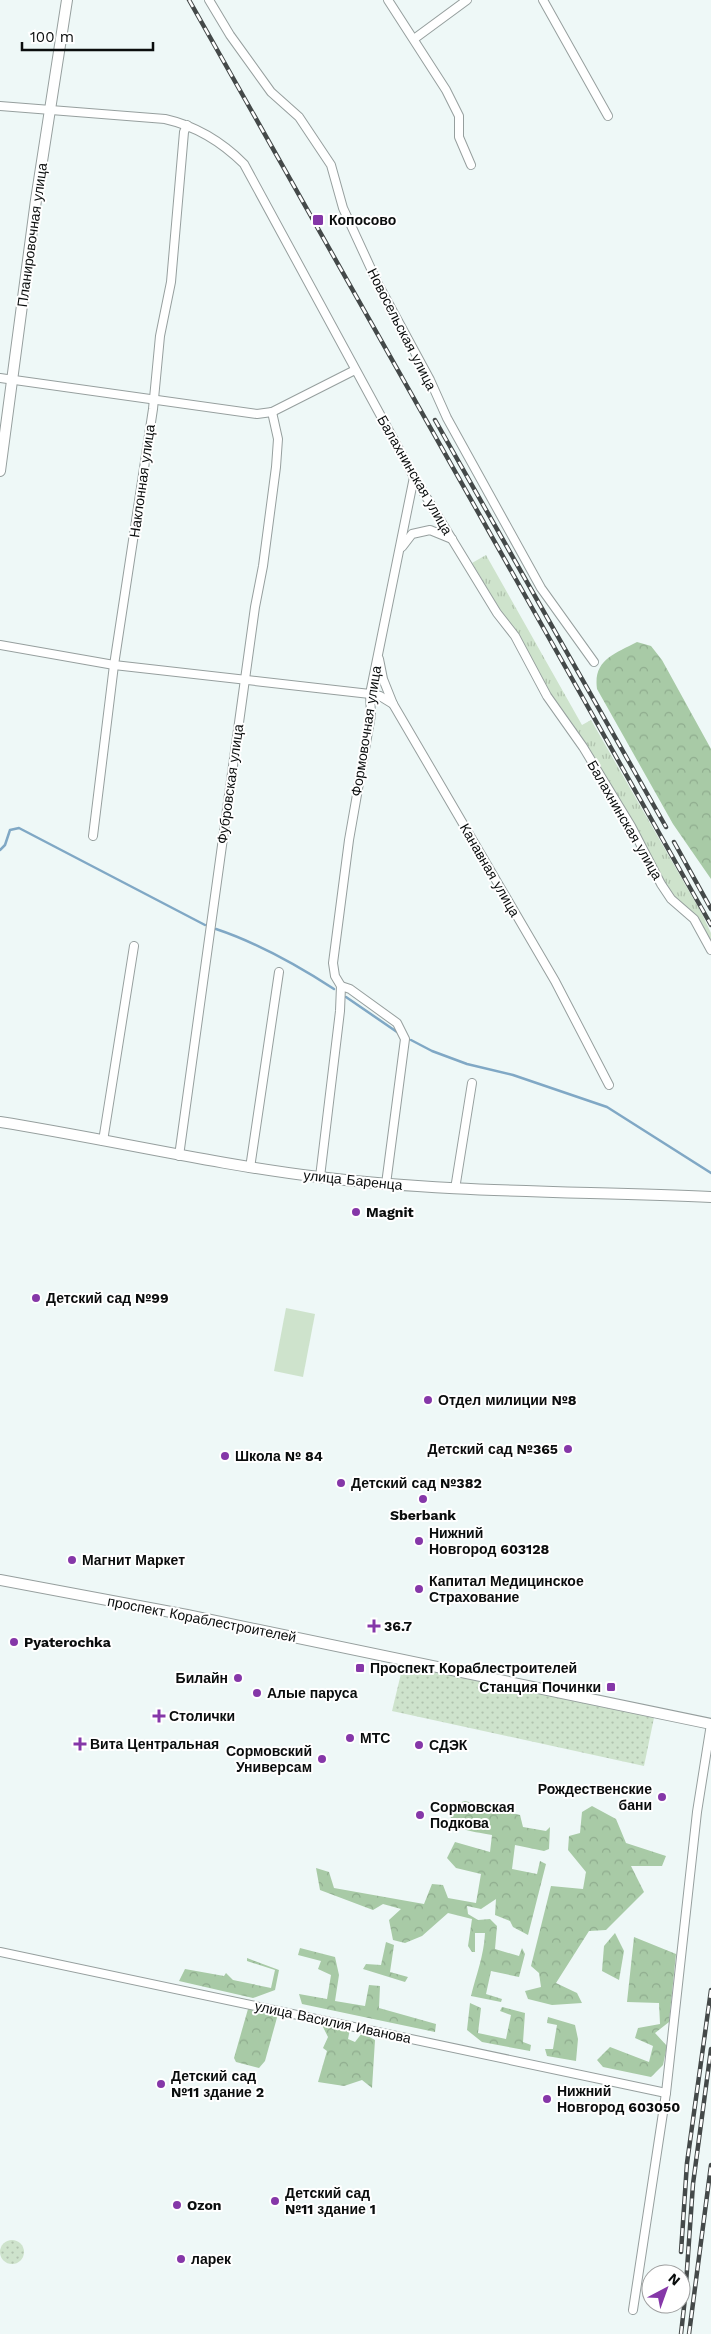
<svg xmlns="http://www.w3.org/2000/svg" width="711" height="2334" font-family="'Work Sans',sans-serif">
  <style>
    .grass { fill: url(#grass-tufts) }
    .forest { fill: url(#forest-crowns) }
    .park { fill: url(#park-dots) }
    .garden { fill: #cee3cc }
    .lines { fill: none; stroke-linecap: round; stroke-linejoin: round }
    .stream { stroke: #80a8c5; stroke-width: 2.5 }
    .street-casing { stroke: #969f9e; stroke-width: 10 }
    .secondary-casing { stroke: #969f9e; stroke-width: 12 }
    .street { stroke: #fff; stroke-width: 8 }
    .secondary { stroke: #fff; stroke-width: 10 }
    .rail-casing { stroke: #444949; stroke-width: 4.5 }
    .rail { stroke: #fff; stroke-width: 2.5; stroke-dasharray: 8; stroke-linecap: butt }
    .poi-dot { fill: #8537a8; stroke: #fff; stroke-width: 2 }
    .labels { text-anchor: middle; stroke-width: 4; stroke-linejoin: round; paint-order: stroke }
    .poi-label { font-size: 14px; font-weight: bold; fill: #0a0d0d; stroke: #fff; text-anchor: start }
    .street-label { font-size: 14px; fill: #0a0d0d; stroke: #fff }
  </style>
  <defs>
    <pattern id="grass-tufts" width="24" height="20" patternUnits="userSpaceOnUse" patternTransform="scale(1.25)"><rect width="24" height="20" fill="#cee3cc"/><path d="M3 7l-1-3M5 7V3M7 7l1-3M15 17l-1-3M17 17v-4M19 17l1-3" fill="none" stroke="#b0c2ae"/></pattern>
    <pattern id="forest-crowns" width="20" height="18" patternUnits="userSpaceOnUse" patternTransform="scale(1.25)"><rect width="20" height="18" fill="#a8caa6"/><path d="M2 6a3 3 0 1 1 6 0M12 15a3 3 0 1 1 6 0" fill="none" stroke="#8fac8e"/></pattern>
    <pattern id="park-dots" width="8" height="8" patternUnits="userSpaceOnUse" patternTransform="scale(1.25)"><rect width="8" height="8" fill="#cee3cc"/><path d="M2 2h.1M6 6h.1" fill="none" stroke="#b0c2ae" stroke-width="1.8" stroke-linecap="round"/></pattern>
  </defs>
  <rect width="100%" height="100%" fill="#eef8f7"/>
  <path class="grass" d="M486 555 582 725 591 720 701 912 711 933V943L704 928 694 915 672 894 658 874 615 793 576 730 550 695 518 634 501 611 472 563Z"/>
  <g class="forest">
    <path d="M637 642 651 646 662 660 711 749V879L673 824 597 689C593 660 614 654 637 642Z"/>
    <path d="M465 1801 520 1815 523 1827 546 1831 550 1827 549 1849 544 1851 515 1845 512 1869 537 1874 540 1861 546 1864 528 1935 513 1927 510 1921 495 1915 496 1899 481 1909 467 1906 468 1914 478 1920 490 1919 497 1926 495 1949 519 1956 522 1948 525 1954 519 1977 491 1971 486 1994 502 1999 501 2002 471 1996C476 1975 484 1956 485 1933H475V1952H472L468 1946 472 1919 448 1913 422 1936 405 1943 393 1940 389 1920 401 1909 383 1904 373 1910 320 1890 316 1868 329 1872 334 1888 424 1904 432 1884 443 1885 448 1898 476 1903 481 1874 456 1868 447 1858 455 1842 490 1852 492 1835C468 1830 455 1833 446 1807Z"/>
    <path d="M592 1806 616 1819 626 1843 666 1856 662 1866H631L644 1892 606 1930 589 1931 556 1983 577 1993 582 2003 552 2005 528 1999 525 1991 541 1987 539 1973 531 1966 551 1886 583 1889 586 1872 568 1850 569 1836 580 1833 582 1812Z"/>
    <path d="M615 1933 624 1951 619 1980 602 1971 604 1946Z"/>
    <path d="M634 1937 676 1954 669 2022 655 2033 667 2046 663 2065 651 2077 603 2067 597 2060 610 2047 649 2062 653 2046 635 2038 638 2028 660 2024 659 2003 627 2002Z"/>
    <path d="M386 1942 394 1945 390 1972 408 1977 405 1982 363 1969 366 1964 381 1965Z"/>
    <path d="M300 1948 335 1957 339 1975 335 2001 365 2006 369 1985 380 1986 379 2008 436 2024 435 2032 302 2004 299 1994 327 1999 331 1975 318 1969 321 1961 298 1955Z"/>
    <path d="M247 1958 279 1970 275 1990 253 1998 179 1981 185 1969 224 1976 226 1973 233 1980 271 1988 275 1970 247 1961Z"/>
    <path d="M470 2003 481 2008 478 2033 506 2039 511 2015 500 2011 502 2007 525 2013 523 2042 531 2045 530 2051 482 2042 467 2030Z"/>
    <path d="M248 2009 278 2014 265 2061 259 2068 236 2062 234 2058Z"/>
    <path d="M548 2017 575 2025 578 2039 576 2061 547 2056 545 2049H553L557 2025 547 2023Z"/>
    <path d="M320 2021 350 2029 348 2039 355 2042 362 2033 375 2040 372 2088 362 2080 344 2086 318 2082 327 2051 323 2048 328 2037Z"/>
  </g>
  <g class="park">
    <path d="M404 1661 655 1713 644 1766 392 1711Z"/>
    <circle cx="12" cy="2252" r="12"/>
  </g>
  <path class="garden" d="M286 1308 315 1314 303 1377 274 1371Z"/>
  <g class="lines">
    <g class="stream">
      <path d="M0 850 5 845 10 830 19 828 205 925"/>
      <path d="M216 929C258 943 297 965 334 989"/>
      <path d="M346 997 397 1032"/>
      <path d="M411 1040 432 1051 467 1064 513 1075 607 1107 711 1173"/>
    </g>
    <g class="street-casing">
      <g id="street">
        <path d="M209 0 230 35 271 92 299 117 331 165 343 208 378 284 430 380 447 418 541 588 594 662"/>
        <path d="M388 0 446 90 459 116V137L471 165"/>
        <path d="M543 0 608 116"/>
        <path d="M414 39 467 0"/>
        <path d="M0 106 165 119C196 126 222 142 244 164L414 477 497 613 515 636 547 696 583 747 631 826 661 884 671 899 694 919 711 950"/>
        <path d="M0 378 257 414 272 412 355 370"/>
        <path d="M402 547 412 534 430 530 452 539"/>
        <path d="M0 645 114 665 370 694 380 696 393 704"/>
        <path d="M379 659 383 679 393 704 555 981 609 1085"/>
        <path d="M93 836 114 665 153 409 160 336 171 282 184 132 187 125"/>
        <path d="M341 986 350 989 397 1023 405 1039 386 1184"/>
        <path d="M103 1141 134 946"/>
        <path d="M179 1156 255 607 263 566 276 467 278 439 272 412"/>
        <path d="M250 1168 279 972"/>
        <path d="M320 1177 340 1011 341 986 335 976 333 963 349 840 371 715 370 694 414 477"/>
        <path d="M455 1189 472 1083"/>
        <path d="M0 1952 666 2093"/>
        <path d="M633 2310 666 2093 697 1812 711 1724"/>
      </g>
    </g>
    <g class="secondary-casing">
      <g id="secondary">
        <path d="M0 471 36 200 67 0"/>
        <path d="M0 1122C107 1139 212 1164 319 1177 449 1193 580 1191 711 1197"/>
        <path d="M0 1580 187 1615 711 1724"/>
      </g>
    </g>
    <use href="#street" class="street"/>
    <use href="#secondary" class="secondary"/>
    <g class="rail-casing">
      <g id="rail">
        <path d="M189 0 711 925"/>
        <path d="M435 420 666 827"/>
        <path d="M674 842 711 909"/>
        <path d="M681 2252 687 2163 711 1990"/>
        <path d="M681 2334 685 2298 693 2184 711 2049"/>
        <path d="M689 2334 711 2165"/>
      </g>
    </g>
    <use href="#rail" class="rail"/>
  </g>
  <g class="poi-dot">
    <rect x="312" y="214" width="12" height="12" rx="2.5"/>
    <circle cx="356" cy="1212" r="5"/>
    <circle cx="36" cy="1298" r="5"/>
    <circle cx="428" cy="1400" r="5"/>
    <circle cx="568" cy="1449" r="5"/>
    <circle cx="225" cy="1456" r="5"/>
    <circle cx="341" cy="1483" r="5"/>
    <circle cx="423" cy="1499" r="5"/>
    <circle cx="419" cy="1541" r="5"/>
    <circle cx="72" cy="1560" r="5"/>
    <circle cx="419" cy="1589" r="5"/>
    <path d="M371.5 1618.5h5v5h5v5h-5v5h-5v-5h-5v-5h5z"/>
    <circle cx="14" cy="1642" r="5"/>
    <rect x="355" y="1663" width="10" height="10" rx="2.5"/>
    <circle cx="238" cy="1678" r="5"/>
    <rect x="606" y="1682" width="10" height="10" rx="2.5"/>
    <circle cx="257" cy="1693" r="5"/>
    <path d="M156.5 1708.5h5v5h5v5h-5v5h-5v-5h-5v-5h5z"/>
    <circle cx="350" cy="1738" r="5"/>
    <path d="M77.5 1736.5h5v5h5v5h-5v5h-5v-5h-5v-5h5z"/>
    <circle cx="419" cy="1745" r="5"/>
    <circle cx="322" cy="1759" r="5"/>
    <circle cx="662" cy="1797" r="5"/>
    <circle cx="420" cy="1815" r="5"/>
    <circle cx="161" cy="2084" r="5"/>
    <circle cx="547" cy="2099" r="5"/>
    <circle cx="275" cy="2201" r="5"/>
    <circle cx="177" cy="2205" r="5"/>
    <circle cx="181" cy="2259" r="5"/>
  </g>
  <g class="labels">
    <g class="poi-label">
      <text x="329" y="225">Копосово</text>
      <text x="366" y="1217">Magnit</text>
      <text x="46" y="1303">Детский сад №99</text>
      <text x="438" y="1405">Отдел милиции №8</text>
      <text x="558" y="1454" text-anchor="end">Детский сад №365</text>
      <text x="235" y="1461">Школа № 84</text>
      <text x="351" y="1488">Детский сад №382</text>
      <text x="423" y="1520" text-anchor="middle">Sberbank</text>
      <text x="429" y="1538">Нижний<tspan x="429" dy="16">Новгород 603128</tspan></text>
      <text x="82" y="1565">Магнит Маркет</text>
      <text x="429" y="1586">Капитал Медицинское<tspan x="429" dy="16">Страхование</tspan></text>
      <text x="384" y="1631">36.7</text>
      <text x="24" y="1647">Pyaterochka</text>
      <text x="370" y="1673">Проспект Кораблестроителей</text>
      <text x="228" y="1683" text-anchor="end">Билайн</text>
      <text x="601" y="1692" text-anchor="end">Станция Починки</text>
      <text x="267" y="1698">Алые паруса</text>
      <text x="169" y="1721">Столички</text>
      <text x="360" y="1743">МТС</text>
      <text x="90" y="1749">Вита Центральная</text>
      <text x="429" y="1750">СДЭК</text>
      <text x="312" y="1756" text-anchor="end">Сормовский<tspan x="312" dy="16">Универсам</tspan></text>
      <text x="652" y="1794" text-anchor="end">Рождественские<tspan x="652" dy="16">бани</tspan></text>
      <text x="430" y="1812">Сормовская<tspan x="430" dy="16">Подкова</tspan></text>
      <text x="171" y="2081">Детский сад<tspan x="171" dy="16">№11 здание 2</tspan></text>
      <text x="557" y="2096">Нижний<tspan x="557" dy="16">Новгород 603050</tspan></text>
      <text x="285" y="2198">Детский сад<tspan x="285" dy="16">№11 здание 1</tspan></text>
      <text x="187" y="2210">Ozon</text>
      <text x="191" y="2264">ларек</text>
    </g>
    <g class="street-label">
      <text transform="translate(32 235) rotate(-82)" y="5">Планировочная улица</text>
      <text transform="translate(402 329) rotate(63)" y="5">Новосельская улица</text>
      <text transform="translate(415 475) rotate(60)" y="5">Балахнинская улица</text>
      <text transform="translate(142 481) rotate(-82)" y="5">Наклонная улица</text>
      <text transform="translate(366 731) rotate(-81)" y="5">Формовочная улица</text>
      <text transform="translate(230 784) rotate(-82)" y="5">Фубровская улица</text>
      <text transform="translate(625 820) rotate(60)" y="5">Балахнинская улица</text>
      <text transform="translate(490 870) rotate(60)" y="5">Канавная улица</text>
      <text transform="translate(353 1180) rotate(6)" y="5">улица Баренца</text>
      <text transform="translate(202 1619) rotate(11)" y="5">проспект Кораблестроителей</text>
      <text transform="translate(333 2022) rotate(12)" y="5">улица Василия Иванова</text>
    </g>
  </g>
  <g transform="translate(666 2289) rotate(41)"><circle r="24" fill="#ffffff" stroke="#9d9e9e"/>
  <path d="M0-4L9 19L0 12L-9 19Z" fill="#8537a8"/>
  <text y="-8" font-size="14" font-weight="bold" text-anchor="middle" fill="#0a0d0d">N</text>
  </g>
  <path d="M22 42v8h131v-8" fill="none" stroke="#0a0d0d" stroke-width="2.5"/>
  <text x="30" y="42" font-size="15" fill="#0a0d0d" stroke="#ffffff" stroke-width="4" paint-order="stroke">100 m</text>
</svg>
